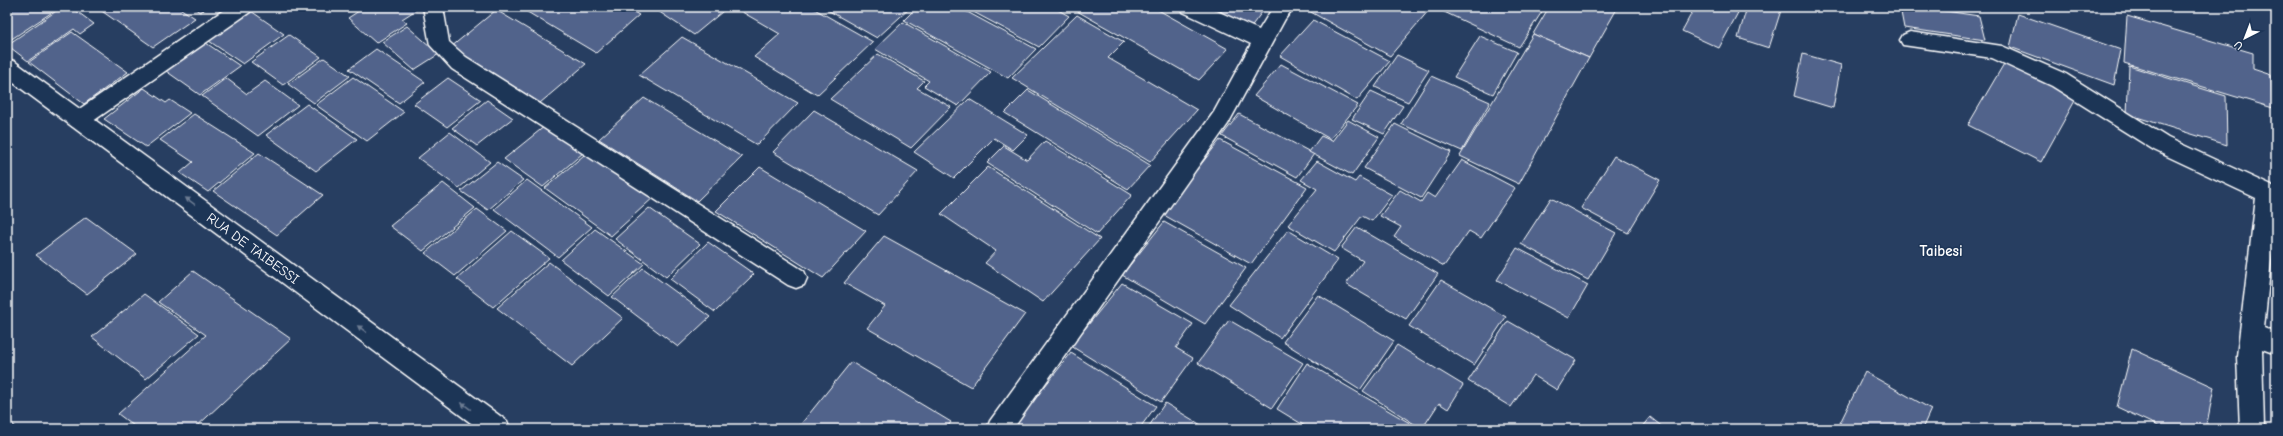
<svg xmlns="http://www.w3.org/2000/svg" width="2283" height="436" font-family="'Comic Neue',sans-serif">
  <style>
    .building { fill: #51648b; stroke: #fff }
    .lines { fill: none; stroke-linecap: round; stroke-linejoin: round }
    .street-casing { stroke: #fff; stroke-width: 3 }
    .secondary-casing { stroke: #fff; stroke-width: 3 }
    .street { fill: #1d3557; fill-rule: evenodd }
    .secondary { fill: #1d3557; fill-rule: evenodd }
    .oneway { fill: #6c7c92 }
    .labels { text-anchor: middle; stroke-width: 3; stroke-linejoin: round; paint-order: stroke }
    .street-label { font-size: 14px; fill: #fff; stroke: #1d3557 }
    .neighbourhood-label { font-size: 15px; font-weight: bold; fill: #fff; stroke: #1d3557 }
  </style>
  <rect width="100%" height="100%" fill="#273e61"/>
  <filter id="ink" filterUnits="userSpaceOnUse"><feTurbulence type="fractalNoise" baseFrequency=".025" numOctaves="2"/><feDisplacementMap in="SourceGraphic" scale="8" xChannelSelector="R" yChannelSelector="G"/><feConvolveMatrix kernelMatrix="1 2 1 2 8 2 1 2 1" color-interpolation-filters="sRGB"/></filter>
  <g filter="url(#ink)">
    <g class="building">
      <path d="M9 7H60L7 42V9Z"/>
      <path d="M62 7H71L94 24 80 34 74 29 28 61 7 45Z"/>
      <path d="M96 7H178L195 18 153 47Z"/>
      <path d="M192 7H208L200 12Z"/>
      <path d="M365 7H412L416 10 402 19 407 23 376 43 348 18Z"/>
      <path d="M519 7H625L639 15 596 53Z"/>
      <path d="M652 7H728L694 35Z"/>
      <path d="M740 7H811L873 42 817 95 754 57 780 34 737 9Z"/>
      <path d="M822 7H911L877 38Z"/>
      <path d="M917 7H958L1036 49 1008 78 904 20Z"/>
      <path d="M964 7H1053L1069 16 1039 47Z"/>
      <path d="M1081 7H1153L1228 49 1199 80 1077 11Z"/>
      <path d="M1224 7H1264L1265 8 1250 28 1219 14Z"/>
      <path d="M1313 7H1422L1429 10 1390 56 1309 11Z"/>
      <path d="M1442 7H1545L1519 47 1440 10Z"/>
      <path d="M1549 7H1618L1589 58 1533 34Z"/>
      <path d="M1695 7H1741L1719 48 1682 31Z"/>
      <path d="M1747 7H1782L1769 48 1738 38Z"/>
      <path d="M1900 7H1919L1979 16 1985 40 1904 28Z"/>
      <path d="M1945 7H1962V11Z"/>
      <path d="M2256 7H2276V11Z"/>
      <path d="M496 10 586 64 540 103 451 47Z"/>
      <path d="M251 11 284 34 243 64 209 41Z"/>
      <path d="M2018 14 2121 50 2114 85 2010 47Z"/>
      <path d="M1077 15 1124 42 1108 58 1197 110 1150 162 1012 78Z"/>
      <path d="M2127 16 2253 53V69L2271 75 2273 108 2124 63Z"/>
      <path d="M1313 20 1390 61 1357 100 1280 56Z"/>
      <path d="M903 22 991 72 958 106 924 86 929 81 875 49Z"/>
      <path d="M407 26 439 54 414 70 382 42Z"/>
      <path d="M72 32 128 72 84 104 29 62Z"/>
      <path d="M1533 34 1589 58 1519 184 1460 156Z"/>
      <path d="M289 35 321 57 283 85 251 62Z"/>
      <path d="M1480 36 1517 52 1493 94 1454 77Z"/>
      <path d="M682 37 798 103 757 145 639 75Z"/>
      <path d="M206 43 240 66 200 95 166 71Z"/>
      <path d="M376 49 425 82 399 103 349 69Z"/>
      <path d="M878 54 924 81 917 88 951 107 911 148 830 99Z"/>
      <path d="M1803 54 1841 65 1833 108 1794 96Z"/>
      <path d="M1397 55 1429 70 1408 102 1375 87Z"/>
      <path d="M324 58 350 76 314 103 288 84Z"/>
      <path d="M2005 62 2077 97 2041 162 1968 125Z"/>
      <path d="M1281 64 1358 105 1330 139 1254 96Z"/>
      <path d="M2129 66 2226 96 2227 145 2127 114Z"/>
      <path d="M1431 76 1490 102 1462 151 1401 124Z"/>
      <path d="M353 77 404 112 367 141 316 105Z"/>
      <path d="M226 78 247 94 265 81 298 105 258 136 202 96Z"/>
      <path d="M448 78 481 100 447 127 414 104Z"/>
      <path d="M144 88 166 103 170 100 190 113 146 147 104 119Z"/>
      <path d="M1028 90 1150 165 1128 189 1005 113Z"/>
      <path d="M1371 91 1403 106 1384 134 1352 119Z"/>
      <path d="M644 98 742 157 697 201 599 139Z"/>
      <path d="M969 99 1028 135 1013 150 994 138 954 178 914 152Z"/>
      <path d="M487 100 513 118 477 146 452 128Z"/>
      <path d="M307 104 357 139 316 171 266 135Z"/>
      <path d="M814 110 918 171 878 215 773 152Z"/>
      <path d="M194 114 255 153 208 192 180 173 193 162 160 140Z"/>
      <path d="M1239 114 1314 154 1297 177 1222 136Z"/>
      <path d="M1348 120 1379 137 1352 175 1309 152 1321 136 1332 141Z"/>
      <path d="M1395 124 1451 152 1421 198 1364 168Z"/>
      <path d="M545 126 583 153 543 187 504 159Z"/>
      <path d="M450 132 490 162 459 188 418 158Z"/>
      <path d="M1220 140 1307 187 1251 264 1162 214Z"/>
      <path d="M1045 141 1132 195 1097 234 987 163 1004 146 1027 160Z"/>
      <path d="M590 150 655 196 611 236 545 188Z"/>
      <path d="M259 153 323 195 277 235 213 191Z"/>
      <path d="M1614 156 1660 180 1628 233 1581 208Z"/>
      <path d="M1462 160 1515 188 1481 238 1469 231 1444 266 1394 237 1401 227 1380 216 1400 190 1421 202 1427 193 1435 198Z"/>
      <path d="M1317 161 1355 182 1359 177 1392 195 1372 221 1362 216 1334 252 1288 225 1317 189 1301 180Z"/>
      <path d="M497 162 523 180 488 210 461 191Z"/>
      <path d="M760 167 866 231 823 278 716 211Z"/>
      <path d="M988 167 1100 239 1043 302 985 263 996 251 941 214Z"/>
      <path d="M527 180 592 227 558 257 494 209Z"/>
      <path d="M443 183 475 208 423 251 390 226Z"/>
      <path d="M1551 198 1616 233 1588 280 1521 244Z"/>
      <path d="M649 208 700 244 666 277 615 239Z"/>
      <path d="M477 209 507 231 455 276 425 253Z"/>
      <path d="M86 217 137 254 87 294 36 255Z"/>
      <path d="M1164 222 1246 268 1205 324 1122 275Z"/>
      <path d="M1357 227 1438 274 1406 319 1346 284 1363 261 1341 248Z"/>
      <path d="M595 229 644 264 609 296 561 260Z"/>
      <path d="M1288 230 1338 260 1280 338 1229 305Z"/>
      <path d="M512 231 549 258 493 307 457 279Z"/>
      <path d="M884 236 1025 314 971 387 867 328 885 306 844 283Z"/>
      <path d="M708 242 754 274 715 312 670 279Z"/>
      <path d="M1517 248 1588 285 1569 318 1497 280Z"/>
      <path d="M549 262 623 318 572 366 497 308Z"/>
      <path d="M643 268 710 317 678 347 612 297Z"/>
      <path d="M193 271 291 339 194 429H138L118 414 206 335 158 302Z"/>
      <path d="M1441 280 1506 317 1474 365 1409 326Z"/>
      <path d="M1122 283 1193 324 1176 348 1193 358 1161 402 1071 346Z"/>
      <path d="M144 294 199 334 146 379 92 337Z"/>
      <path d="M1318 295 1394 341 1360 390 1283 342Z"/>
      <path d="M1229 320 1303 363 1272 408 1198 363Z"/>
      <path d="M1508 321 1576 360 1557 390 1533 375 1511 407 1468 381Z"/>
      <path d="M1397 345 1463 385 1448 409 1439 403 1422 429 1363 391Z"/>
      <path d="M2132 349 2214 387 2206 429H2164L2117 407Z"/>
      <path d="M1071 353 1156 406 1139 429H1011Z"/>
      <path d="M851 362 951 422 946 429H797Z"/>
      <path d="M1307 363 1420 429H1310L1277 409Z"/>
      <path d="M1865 372 1931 409 1922 429H1837Z"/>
      <path d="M1165 403 1201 425 1198 429H1147Z"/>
      <path d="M1650 417 1665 429H1640Z"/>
      <path d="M7 419 18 429H7Z"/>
    </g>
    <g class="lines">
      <g class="street-casing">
        <g id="street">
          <path d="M228 7H253L250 12 86 126 79 128 72 126 69 120 72 114Z"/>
          <path d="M423 7H443L449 42 466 57 804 271 807 278 804 285 796 288 788 285 452 69 430 45Z"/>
          <path d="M1180 7H1208L1259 30 1273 7H1294L1285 19 1228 124 1013 429H987L990 421 1214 112 1251 44 1183 12Z"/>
          <path d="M1910 32 2002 46 2066 74 2168 138 2276 188V212L2264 328 2276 333V354L2262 349 2264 429H2240L2237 356 2256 198 2154 150 2052 86 1992 58 1903 45 1900 40 1903 35Z"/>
        </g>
      </g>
      <g class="secondary-casing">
        <path id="secondary" d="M7 59 14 61 507 421 510 429H479L7 78Z"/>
      </g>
      <use href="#street" class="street"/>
      <use href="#secondary" class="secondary"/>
    </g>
    <defs><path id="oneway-solid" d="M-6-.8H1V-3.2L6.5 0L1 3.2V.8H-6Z"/></defs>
    <g class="oneway">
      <use href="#oneway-solid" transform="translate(190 201) rotate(-144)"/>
      <use href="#oneway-solid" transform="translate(362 329) rotate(-144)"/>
      <use href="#oneway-solid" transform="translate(466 406) rotate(-144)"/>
    </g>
  </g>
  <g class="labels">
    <g class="street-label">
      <text transform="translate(253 248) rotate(36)" y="5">RUA DE TAIBESSI</text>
    </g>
    <g class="neighbourhood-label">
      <text x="1941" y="256">Taibesi</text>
    </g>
  </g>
  <rect width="2283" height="436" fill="none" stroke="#1d3557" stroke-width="24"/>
  <rect x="12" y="12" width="2259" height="412" fill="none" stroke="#fff" stroke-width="1.5" filter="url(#ink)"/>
  <g transform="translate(2245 38) rotate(222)" stroke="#1d3557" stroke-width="3" paint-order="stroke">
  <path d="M0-3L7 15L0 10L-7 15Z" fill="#ffffff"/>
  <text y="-6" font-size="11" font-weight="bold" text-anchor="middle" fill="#ffffff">U</text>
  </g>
</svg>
